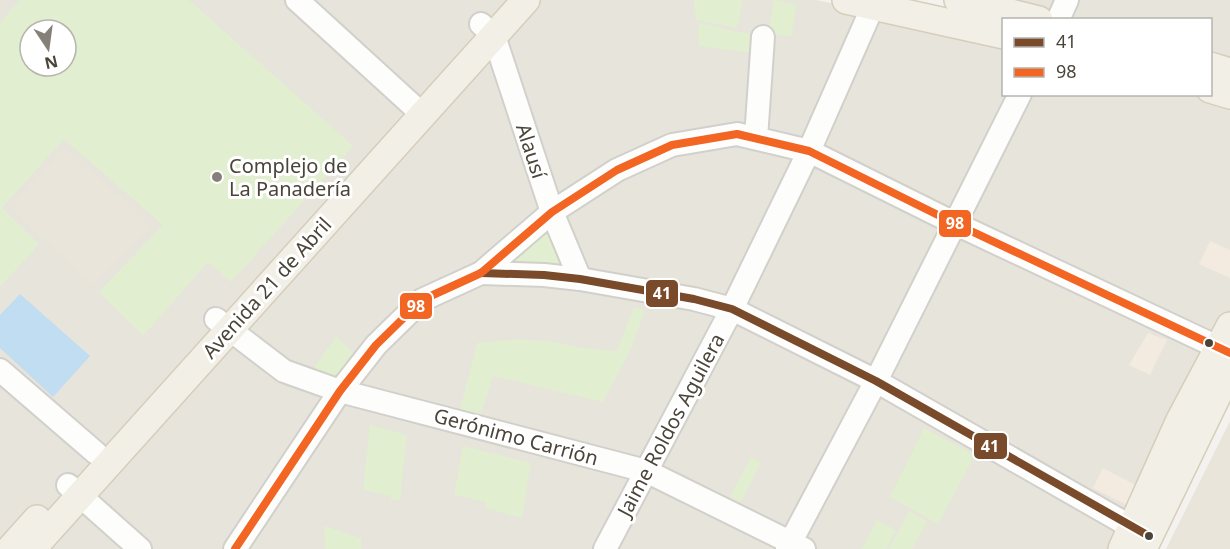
<svg xmlns="http://www.w3.org/2000/svg" width="1230" height="549" font-family="'Noto Sans',sans-serif">
  <style>
    .residential { fill: #e7e4dc; fill-rule: evenodd }
    .commercial { fill: #f3ebdf }
    .education { fill: #eae5da }
    .green { fill: #e1eecf; fill-rule: evenodd }
    .water { fill: #c0ddf1 }
    .lines { fill: none; stroke-linecap: round; stroke-linejoin: round }
    .minor-casing { stroke: #d2d0cb; stroke-width: 26 }
    .major-casing { stroke: #d6cebb; stroke-width: 30 }
    .minor { stroke: #fdfdfc; stroke-width: 22 }
    .major { stroke: #f2efe6; stroke-width: 27 }
    .bus-1-casing { stroke: #fff; stroke-width: 12 }
    .bus-2-casing { stroke: #fff; stroke-width: 12 }
    .bus-1 { stroke: #7a4b2a; stroke-width: 8 }
    .bus-2 { stroke: #f26522; stroke-width: 8 }
    .poi-dot { fill: #868178; stroke: #fff; stroke-width: 2 }
    .bus-dot { fill: #4b4439; stroke: #fff; stroke-width: 2 }
    .labels { text-anchor: middle; stroke-width: 6; stroke-linejoin: round; paint-order: stroke }
    .street-label { font-size: 20px; fill: #4b4439; stroke: #fff }
    .poi-label { font-size: 20px; fill: #4b4439; stroke: #fff; text-anchor: start }
    .line-badge { stroke: #fff; stroke-width: 2 }
    .badge-label { font-size: 16px; text-anchor: middle; font-weight: bold; fill: #fff }
  </style>
  <rect width="100%" height="100%" fill="#f4f2ee"/>
  <g class="residential">
    <path d="M0 0H816L855 8 1003 46 1004 94H1195L1230 103V311L1110 549H0ZM30 30H66V66H30Z"/>
    <path d="M997 0H1230V65L1211 59 1210 20 1071 19Z"/>
  </g>
  <g class="commercial">
    <path d="M1210 241 1230 250V278L1199 264Z"/>
    <path d="M1148 333 1167 340 1150 375 1129 365Z"/>
    <path d="M1103 468 1137 486 1127 505 1093 488Z"/>
  </g>
  <g class="education">
    <path d="M64 148 152 225 93 284 10 208Z"/>
    <path d="M1230 421V549H1166Z"/>
  </g>
  <g class="green">
    <path d="M20 0H189L353 146 231 282 208 262 143 336 99 292 163 225 64 139 2 208 39 244 0 287V23ZM30 30H66V66H30Z"/>
    <path d="M694 0H743L737 28 696 20Z"/>
    <path d="M774 0 797 4 791 37 768 33Z"/>
    <path d="M698 23 763 37 760 54 699 46Z"/>
    <path d="M548 226 569 272 508 263Z"/>
    <path d="M634 307 645 310 632 347 603 402 493 376 478 423 458 417 477 343 514 339 549 341 582 348 617 351Z"/>
    <path d="M336 336 356 355 338 384 309 375Z"/>
    <path d="M370 425 407 435 400 500H391V496L363 490Z"/>
    <path d="M924 428 975 455 938 524 890 497Z"/>
    <path d="M463 446 531 463 522 518 485 508 486 502 454 495Z"/>
    <path d="M751 457 761 462 741 502 730 497Z"/>
    <path d="M909 511 927 521 912 549H889Z"/>
    <path d="M877 520 896 530 886 549H862Z"/>
    <path d="M324 526 361 538V549H325Z"/>
  </g>
  <path class="water" d="M20 294 90 356 53 397 0 348V315Z"/>
  <g class="lines">
    <g class="minor-casing">
      <g id="minor">
        <path d="M297 0 423 115"/>
        <path d="M1058 20 1067 0"/>
        <path d="M481 24 494 36 552 212 580 279"/>
        <path d="M756 138 763 37"/>
        <path d="M481 273 544 275 580 279 694 299 732 309 876 381 1147 536"/>
        <path d="M216 319 284 371 340 391 646 471 804 549"/>
        <path d="M0 370 96 453"/>
        <path d="M68 485 140 549"/>
        <path d="M235 549 340 391 376 345 422 300 481 273 552 212 617 170 672 145 737 134 809 151 954 223 1230 353"/>
        <path d="M605 549 732 309 809 151 873 6"/>
        <path d="M787 549 876 381 1020 94"/>
      </g>
    </g>
    <g class="major-casing">
      <g id="major">
        <path d="M846 0 1004 35"/>
        <path d="M958 0 1039 20"/>
        <path d="M1210 66 1230 72"/>
        <path d="M1210 89 1230 95"/>
        <path d="M10 549 37 519"/>
        <path d="M32 549 526 0"/>
        <path d="M1122 549 1180 420 1230 326"/>
        <path d="M1143 549 1230 369"/>
      </g>
    </g>
    <use href="#minor" class="minor"/>
    <use href="#major" class="major"/>
    <g class="bus-1-casing">
      <path id="bus-1" d="M481 273 544 275 580 279 694 299 732 309 876 381 1149 536"/>
    </g>
    <g class="bus-2-casing">
      <path id="bus-2" d="M235 549 340 391 376 345 422 300 481 273 552 212 617 170 672 145 737 134 809 151 954 223 1230 353"/>
    </g>
    <use href="#bus-1" class="bus-1"/>
    <use href="#bus-2" class="bus-2"/>
  </g>
  <circle class="poi-dot" cx="217" cy="177" r="6"/>
  <g class="bus-dot">
    <circle cx="1209" cy="343" r="5"/>
    <circle cx="1149" cy="536" r="5"/>
  </g>
  <g class="labels">
    <g class="street-label">
      <text transform="translate(531 151) rotate(72)" y="7">Alausí</text>
      <text transform="translate(267 288) rotate(-48)" y="7">Avenida 21 de Abril</text>
      <text transform="translate(671 425) rotate(-62)" y="7">Jaime Roldos Aguilera</text>
      <text transform="translate(516 437) rotate(15)" y="7">Gerónimo Carrión</text>
    </g>
    <g class="poi-label">
      <text x="229" y="173">Complejo de<tspan x="229" dy="23">La Panadería</tspan></text>
    </g>
  </g>
  <g class="line-badge">
    <rect x="938" y="209" width="34" height="29" rx="6" fill="#f26522"/>
    <rect x="645" y="279" width="34" height="29" rx="6" fill="#7a4b2a"/>
    <rect x="399" y="292" width="34" height="28" rx="6" fill="#f26522"/>
    <rect x="973" y="432" width="35" height="28" rx="6" fill="#7a4b2a"/>
  </g>
  <g class="badge-label">
    <text x="955" y="229">98</text>
    <text x="662" y="299">41</text>
    <text x="416" y="312">98</text>
    <text x="990" y="452">41</text>
  </g>
  <rect x="1002" y="18" width="210" height="78" fill="#ffffff" stroke="#b7b4b0" stroke-width="1.5"/>
  <rect x="1014" y="38" width="30" height="9" fill="#7a4b2a" stroke="#b7b4b0" stroke-width="1.5"/>
  <text x="1056" y="48" font-size="18" fill="#4b4439">41</text>
  <rect x="1014" y="68" width="30" height="9" fill="#f26522" stroke="#b7b4b0" stroke-width="1.5"/>
  <text x="1056" y="78" font-size="18" fill="#4b4439">98</text>
  <g transform="translate(48 48) rotate(167)"><circle r="28" fill="#ffffff" stroke="#b7b4b0" stroke-width="1.5"/>
  <path d="M0-4.5L10 22L0 15L-10 22Z" fill="#868178"/>
  <text y="-9" font-size="16" font-weight="bold" text-anchor="middle" fill="#4b4439">N</text>
  </g>
</svg>
